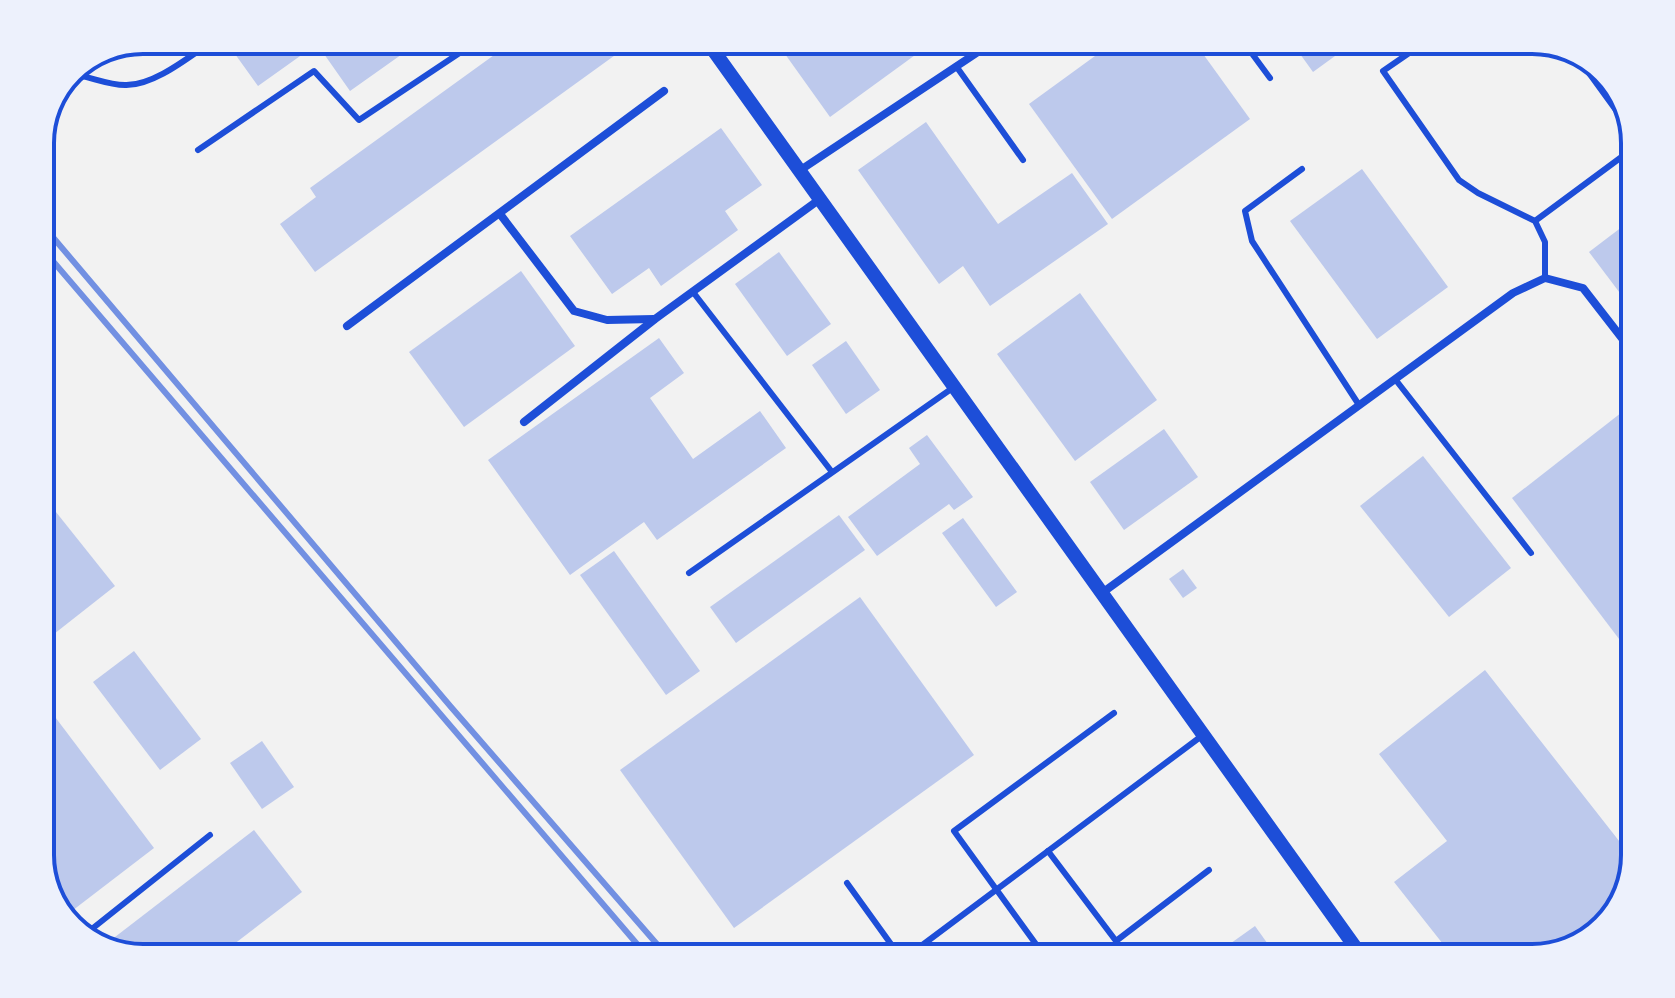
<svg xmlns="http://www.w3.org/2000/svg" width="1675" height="998" font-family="'Asap Condensed',sans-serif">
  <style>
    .building { fill: #bdc9ec }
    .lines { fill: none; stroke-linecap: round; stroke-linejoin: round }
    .service { stroke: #1d4ed8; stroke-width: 6 }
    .minor { stroke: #1d4ed8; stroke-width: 8 }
    .tertiary { stroke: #1d4ed8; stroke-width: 14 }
    .rail { stroke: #7290e2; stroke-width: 6 }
    .rim { fill: none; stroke: #1d4ed8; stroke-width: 4 }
  </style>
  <rect width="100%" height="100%" fill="#f2f2f2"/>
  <g class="building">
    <path d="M255 40H422L350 91 317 44 258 86 235 54Z"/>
    <path d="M515 40H636L315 272 280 224 316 197 310 188Z"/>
    <path d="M775 40H931L933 42 830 117Z"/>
    <path d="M1117 40H1193L1250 119 1112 219 1029 104Z"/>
    <path d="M1290 40H1357L1313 72Z"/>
    <path d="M926 122 998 224 1072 173 1108 224 990 306 963 266 939 284 858 170Z"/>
    <path d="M721 128 762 185 725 211 738 230 661 286 649 268 612 294 570 236Z"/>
    <path d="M1362 169 1448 287 1377 339 1290 221Z"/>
    <path d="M1635 217V313L1589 252Z"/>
    <path d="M779 252 831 324 787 356 735 284Z"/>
    <path d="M521 271 575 346 464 427 409 352Z"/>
    <path d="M1080 293 1157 400 1075 461 997 354Z"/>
    <path d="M659 338 684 373 650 398 693 459 760 411 786 448 657 540 644 522 570 575 488 460Z"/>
    <path d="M846 341 880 390 846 414 812 365Z"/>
    <path d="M1626 409 1635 421V660L1512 498Z"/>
    <path d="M1164 429 1198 477 1124 530 1090 482Z"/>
    <path d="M927 435 973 497 954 510 949 504 877 556 848 517 920 464 909 448Z"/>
    <path d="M1423 456 1511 568 1449 617 1360 506Z"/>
    <path d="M40 492 115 586 40 645Z"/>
    <path d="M839 515 865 550 736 643 710 607Z"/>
    <path d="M963 518 1017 592 996 607 942 533Z"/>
    <path d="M614 551 700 671 666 695 580 575Z"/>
    <path d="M1183 569 1197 588 1183 598 1169 579Z"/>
    <path d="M860 597 974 755 734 928 620 770Z"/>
    <path d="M134 651 201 739 160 770 93 682Z"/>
    <path d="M1485 670 1634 860 1621 907 1584 944 1532 958H1454L1394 882 1447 841 1379 754Z"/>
    <path d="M40 697 154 848 64 917 54 907 40 861Z"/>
    <path d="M262 741 294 787 262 809 230 763Z"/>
    <path d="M254 830 302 892 216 958H143L102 947Z"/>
    <path d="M1255 926 1278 958H1210Z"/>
  </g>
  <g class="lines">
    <g class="service">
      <path d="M1242 40 1270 78"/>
      <path d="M1428 40 1383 71 1459 180 1478 193 1535 221 1545 242V278"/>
      <path d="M1573 51 1634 135"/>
      <path d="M956 66 1023 160"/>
      <path d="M69 74C87 75 106 85 125 85 154 86 190 56 214 40"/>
      <path d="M198 150 314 71 359 120 479 40"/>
      <path d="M1302 169 1245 211 1252 241 1359 405"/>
      <path d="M1535 221 1635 147"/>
      <path d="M693 292 832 472"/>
      <path d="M1395 379 1531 553"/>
      <path d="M689 573 954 387"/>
      <path d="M1048 851 1116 941 1209 870"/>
      <path d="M847 883 901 958"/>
      <path d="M83 936 210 835"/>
      <path d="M905 958 1203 735"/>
      <path d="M1046 958 954 831 1114 713"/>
    </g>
    <g class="minor">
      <path d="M799 171 996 40"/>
      <path d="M500 214 574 311 607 320 654 319"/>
      <path d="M347 326 664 91"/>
      <path d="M524 422 655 319 820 199"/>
      <path d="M1102 593 1513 293 1545 278 1583 288 1635 355"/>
      <path d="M292 958 302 951"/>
    </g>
    <path class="tertiary" d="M706 40 1363 958"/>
    <g class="rail">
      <path d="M40 222 451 707 669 958"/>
      <path d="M40 246 649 958"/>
    </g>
  </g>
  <path d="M0 0H1675V998H0ZM143 54H1532A89 89 0 0 1 1621 143V855A89 89 0 0 1 1532 944H143A89 89 0 0 1 54 855V143A89 89 0 0 1 143 54Z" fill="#edf1fc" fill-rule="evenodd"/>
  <path class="rim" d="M143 54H1532A89 89 0 0 1 1621 143V855A89 89 0 0 1 1532 944H143A89 89 0 0 1 54 855V143A89 89 0 0 1 143 54Z"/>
</svg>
